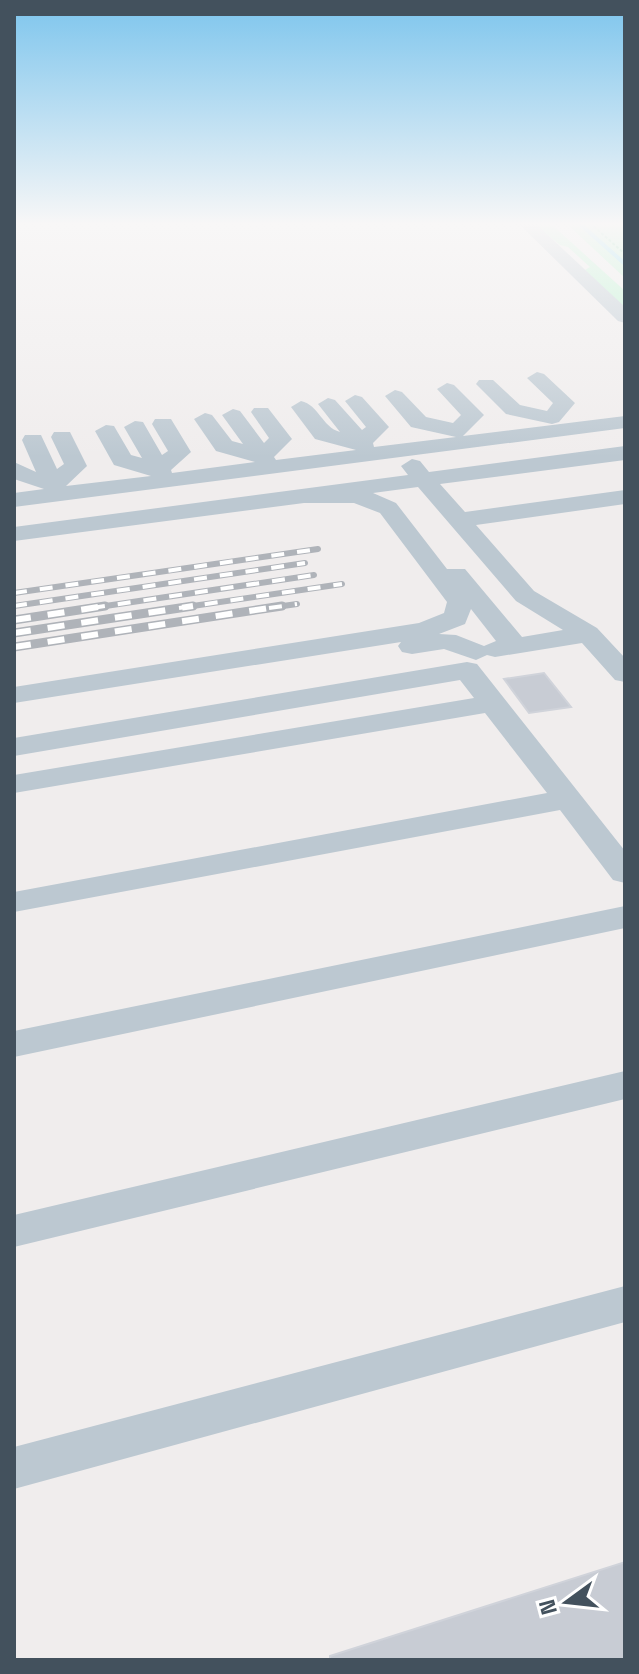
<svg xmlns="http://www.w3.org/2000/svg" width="639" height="1674" font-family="'Space Grotesk',sans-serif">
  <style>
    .green { fill: #b6f4cd }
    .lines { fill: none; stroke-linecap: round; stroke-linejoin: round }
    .stream { stroke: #7edef5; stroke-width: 4 }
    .building { fill: #c8ccd4; stroke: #d0d3da; stroke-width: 2 }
    .path { stroke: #6ad59f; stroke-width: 2; stroke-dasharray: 3 2; stroke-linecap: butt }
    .minor { fill: #bcc8d1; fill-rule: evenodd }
    .rail-far1-casing { stroke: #afb3b9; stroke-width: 6 }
    .rail-casing { stroke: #afb3b9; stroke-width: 9 }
    .rail-far1 { stroke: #fff; stroke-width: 4; stroke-dasharray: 13; stroke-linecap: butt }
    .rail { stroke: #fff; stroke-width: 6; stroke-dasharray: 17; stroke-linecap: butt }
  </style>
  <rect width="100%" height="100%" fill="#f0eded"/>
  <g class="green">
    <path d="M533 223H550L625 291V309L585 270 590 267 568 247 560 245Z"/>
    <path d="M565 223H625V278L567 224Z"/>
  </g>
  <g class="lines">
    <path class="stream" d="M579 223 625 264"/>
  </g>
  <g class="building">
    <path d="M544 673 571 707 529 713 504 679Z"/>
    <path d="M625 1562V1660H330V1656Z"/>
  </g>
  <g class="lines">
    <path class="path" d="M590 223 625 254"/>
    <g class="minor">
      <path d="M518 223H535L625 307V323L618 321Z"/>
      <path d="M537 372 544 374 575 403 559 422 552 424 506 414 476 384 479 380H493L520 405 547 411 553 403 527 378Z"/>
      <path d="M447 383 454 385 484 415 463 436 625 416V428L14 507V493L44 489 14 479V462L36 472 22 440 25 435H41L57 469 64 464 51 437 54 432H70L87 466 66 486 151 476 114 465 95 431 106 425 114 426 131 455 142 458 124 427 135 421 143 422 162 455 168 451 152 424 155 419H171L191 452 171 470 172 473 255 462 216 451 194 419 205 413 212 415 232 441 243 444 222 415 233 409 240 411 264 443 269 438 251 412 254 408H268L292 439 274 457 276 460 356 450 315 439 291 407 301 401C319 405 322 427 340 432L318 404 328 398 335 400 362 430 366 427 345 401 355 395 362 397 389 427 373 443 374 447 456 437 411 427 385 396 395 390 402 392 426 417 453 423 461 415 437 389Z"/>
      <path d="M625 446V460L440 484 465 512 625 490V504L476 525 534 591 597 628 625 658V682L615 680 582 643 495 657 487 655 476 660 444 649 412 654 402 652 398 646 401 642 14 703V687L419 623 444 613 447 602 380 513 354 503H304L14 541V527L408 475 401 466 412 459 420 461 429 472ZM418 487 516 601 563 630 522 637 465 569H447L396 503 373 493ZM471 609 496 641 484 646 456 635 439 634 465 624Z"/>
      <path d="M467 662 477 664 625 851V883L613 880 560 810 14 912V892L547 793 485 713 14 793V775L474 698 460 680 14 756V738Z"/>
      <path d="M625 906V928L14 1057V1031Z"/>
      <path d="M625 1071V1099L14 1247V1215Z"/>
      <path d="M625 1286V1322L14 1489V1447Z"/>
    </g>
    <g class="rail-far1-casing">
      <g id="rail-far1">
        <path d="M14 593 318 549"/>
        <path d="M14 606 305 563"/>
        <path d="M92 608 314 575"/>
        <path d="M179 608 342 584"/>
        <path d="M269 608 297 604"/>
      </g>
    </g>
    <g class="rail-casing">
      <g id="rail">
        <path d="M14 620 105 606"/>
        <path d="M14 633 193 606"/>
        <path d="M14 647 282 606"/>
      </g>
    </g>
    <use href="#rail-far1" class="rail-far1"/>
    <use href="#rail" class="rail"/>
  </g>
  <linearGradient id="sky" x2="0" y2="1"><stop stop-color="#7dc5ed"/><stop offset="0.49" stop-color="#f8f7f7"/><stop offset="1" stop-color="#f8f7f7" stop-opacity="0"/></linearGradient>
  <rect width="639" height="457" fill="url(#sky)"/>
  <rect width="639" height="1674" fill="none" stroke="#43515d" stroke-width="32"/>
  <g transform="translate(567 1602) rotate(255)" stroke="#ffffff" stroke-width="6" paint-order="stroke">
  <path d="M0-6L14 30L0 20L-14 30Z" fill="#43515d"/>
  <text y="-12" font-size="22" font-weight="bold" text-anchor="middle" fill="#43515d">N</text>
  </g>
</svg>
